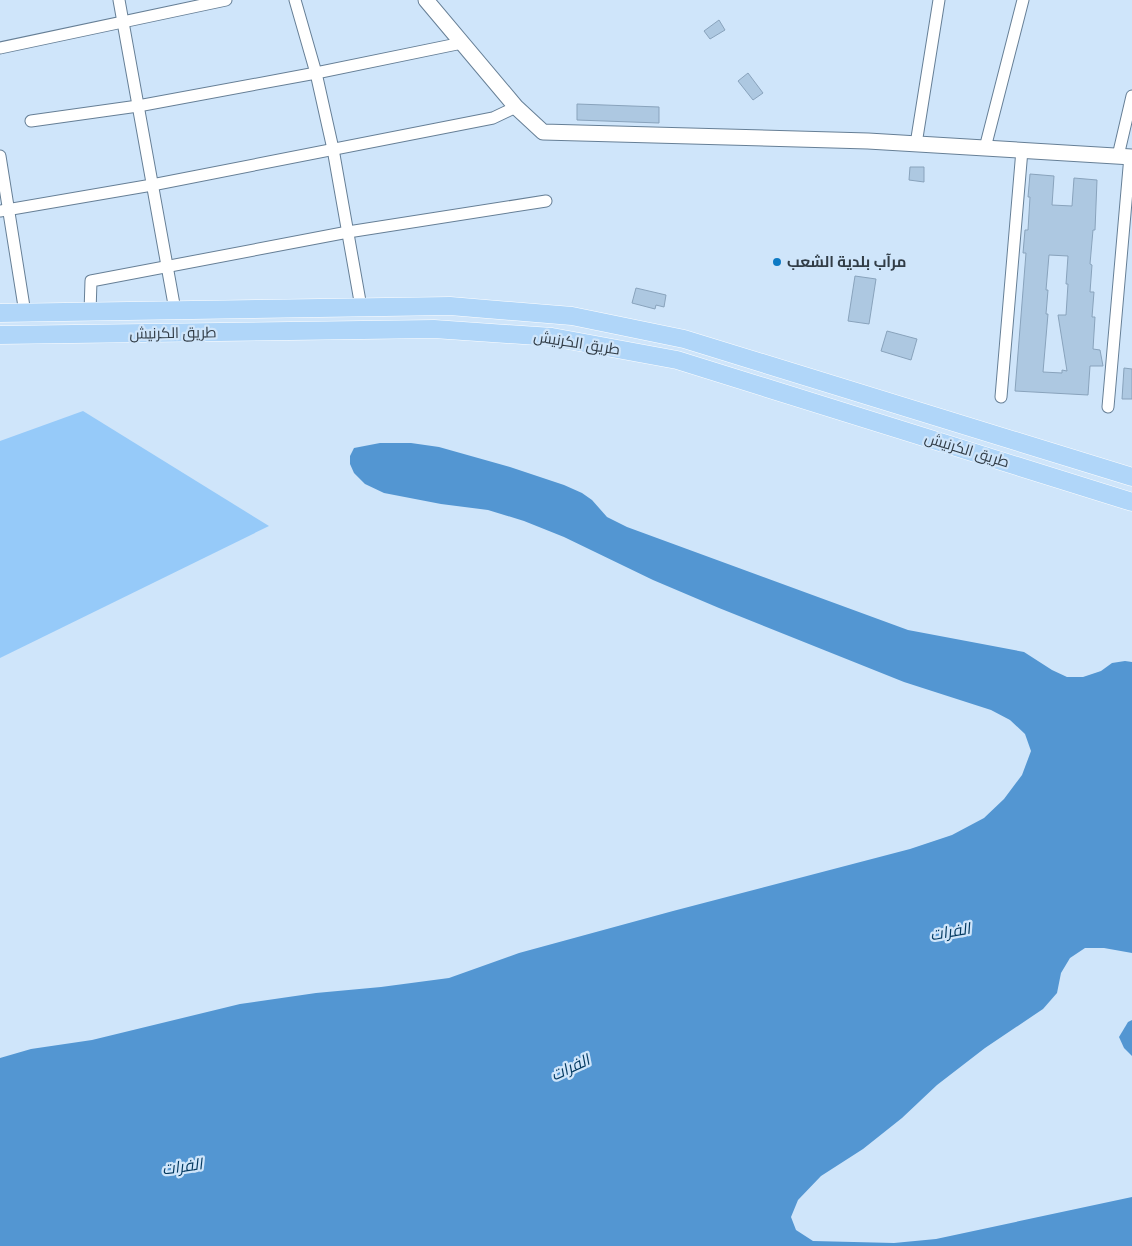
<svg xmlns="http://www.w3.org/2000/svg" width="1132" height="1246" font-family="'Archivo Narrow',Cairo,sans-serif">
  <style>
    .green { fill: #96caf9 }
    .water { fill: #5396d2 }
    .building { fill: #adc8e1; stroke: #89a3bc; fill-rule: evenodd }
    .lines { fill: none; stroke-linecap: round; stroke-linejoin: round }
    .street-casing { stroke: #667f96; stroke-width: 13 }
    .secondary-casing { stroke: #667f96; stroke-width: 17 }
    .primary-casing { stroke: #fff; stroke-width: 19 }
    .street { stroke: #fff; stroke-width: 11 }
    .secondary { stroke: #fff; stroke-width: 15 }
    .primary { stroke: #b0d6f9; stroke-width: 18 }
    .poi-dot { fill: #0d7ac4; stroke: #cfe5fa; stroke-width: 2 }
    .labels { text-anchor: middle; stroke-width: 4.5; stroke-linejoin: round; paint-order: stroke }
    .poi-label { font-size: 15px; font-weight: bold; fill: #313c46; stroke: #cfe5fa; text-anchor: start }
    .street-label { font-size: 15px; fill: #313c46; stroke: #cfe5fa }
    .water-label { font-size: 16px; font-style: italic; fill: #02385f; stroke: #cfe5fa }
  </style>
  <rect width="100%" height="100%" fill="#cfe5fa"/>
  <path class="green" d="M83 411 269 526 0 658V441Z"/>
  <g class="water">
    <path d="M380 443H411L439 447 510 467 564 485 582 493 592 500 607 517 627 527 908 630 1024 652 1052 670 1067 677H1083L1101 671 1112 663 1125 661 1132 662V953L1104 948H1085L1070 958 1061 973 1057 993 1043 1009 985 1048 937 1085 902 1118 863 1149 821 1176 798 1200 791 1217 796 1230 813 1241 894 1243 936 1239 1132 1197V1246H0V1058L31 1049 92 1040 240 1004 316 993 381 987 449 978 519 953 673 911 910 849 952 835 984 818 1004 799 1022 775 1031 751 1025 734 1010 720 991 710 904 682 719 608 653 580 564 537 524 521 488 510 441 504 384 493 365 484 354 473 350 464V456L354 448Z"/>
    <path d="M1132 1020V1056L1124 1048 1119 1037 1128 1022Z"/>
  </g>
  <g class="building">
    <path d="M719 20 725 30 710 39 704 31Z"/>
    <path d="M748 73 763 93 753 100 738 81Z"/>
    <path d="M577 104 659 107V123L577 120Z"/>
    <path d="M910 167H924V182L909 180Z"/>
    <path d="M1030 174 1054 176 1052 205 1072 206 1074 178 1097 180 1095 230H1093L1090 264 1092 265 1090 292H1094L1092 317H1095L1093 349 1100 350 1103 366H1090L1088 395 1015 391 1026 253H1023L1025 230H1028L1030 197H1028ZM1049 255 1068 256 1066 284H1068L1066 315H1058L1067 371 1062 370V373L1043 372 1048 314H1046L1048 290H1046Z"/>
    <path d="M855 276 876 279 869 324 848 321Z"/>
    <path d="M636 288 666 295 664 307 656 305 655 309 632 303Z"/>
    <path d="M887 331 917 339 911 360 881 351Z"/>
    <path d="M1124 368 1132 369V399H1122Z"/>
  </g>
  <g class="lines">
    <g class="street-casing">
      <g id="street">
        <path d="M119 0 175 310"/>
        <path d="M295 0 316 73 333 149 361 307"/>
        <path d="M0 48 226 0"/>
        <path d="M31 121 138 106 316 73 462 43"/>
        <path d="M916 144 939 0"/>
        <path d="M985 148 1023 0"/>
        <path d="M0 156 25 313"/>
        <path d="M1118 156 1132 96"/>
        <path d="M0 211 152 185 493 118 516 107"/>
        <path d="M90 312 91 281 348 232 546 201"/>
        <path d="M1001 397 1022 150"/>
        <path d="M1108 407 1130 156"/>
      </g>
    </g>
    <g class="secondary-casing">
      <path id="secondary" d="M426 0 516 107 543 132 868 141 1132 157"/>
    </g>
    <g class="primary-casing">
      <g id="primary">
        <path d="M0 313 450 306 572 316 684 339 1132 477"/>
        <path d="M0 335 434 329 552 337 677 360 1132 502"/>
      </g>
    </g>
    <use href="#street" class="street"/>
    <use href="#secondary" class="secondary"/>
    <use href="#primary" class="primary"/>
  </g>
  <circle class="poi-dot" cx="777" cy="262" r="5"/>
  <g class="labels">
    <g class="poi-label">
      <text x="787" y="267">مرآب بلدية الشعب</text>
    </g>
    <g class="street-label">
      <text transform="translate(173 333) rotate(-1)" y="5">طريق الكرنيش</text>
      <text transform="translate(577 343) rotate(9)" y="5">طريق الكرنيش</text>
      <text transform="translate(967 450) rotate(17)" y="5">طريق الكرنيش</text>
    </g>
    <g class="water-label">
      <text transform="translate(950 931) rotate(-10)" y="6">الفرات</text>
      <text transform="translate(570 1067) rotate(-25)" y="6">الفرات</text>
      <text transform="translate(182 1166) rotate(-8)" y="6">الفرات</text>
    </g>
  </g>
</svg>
